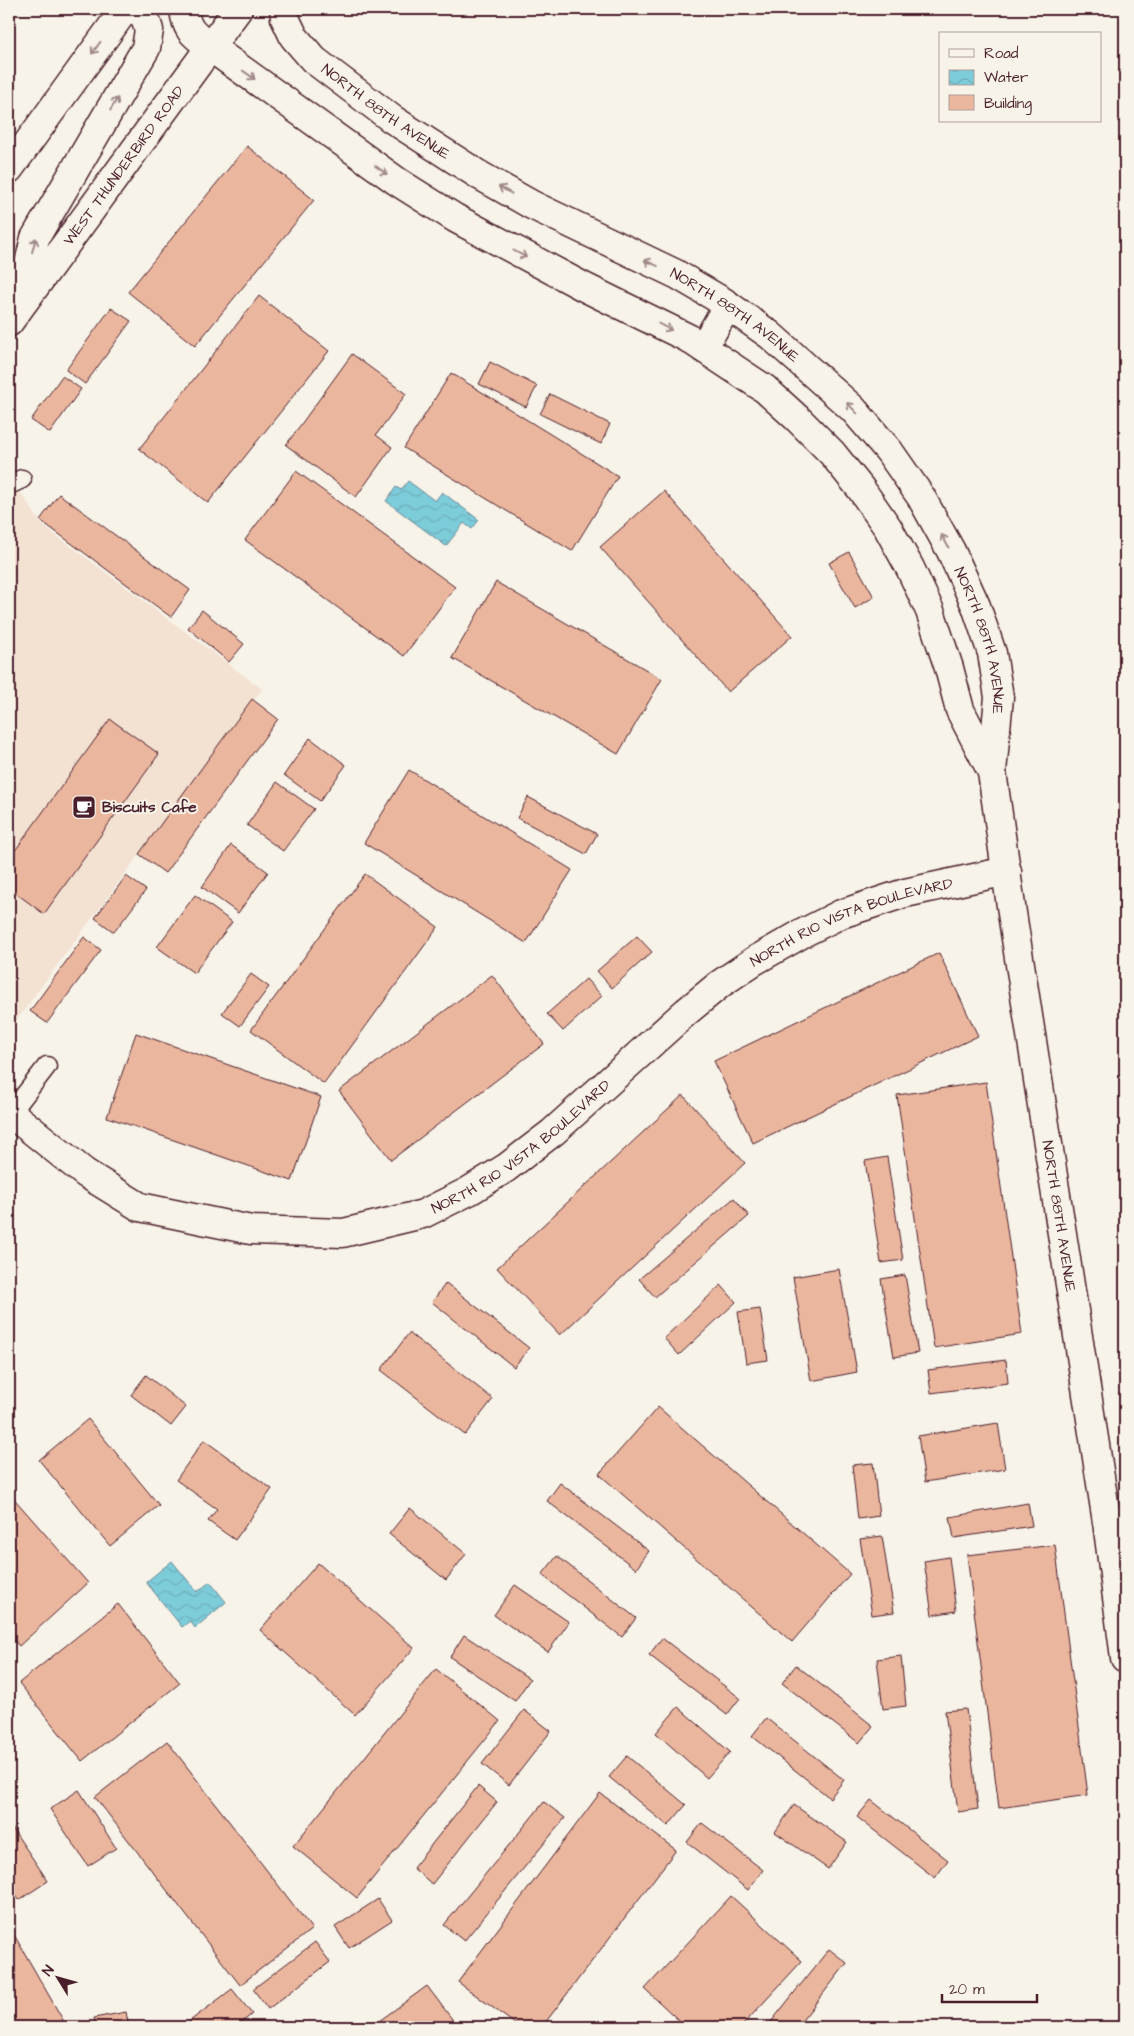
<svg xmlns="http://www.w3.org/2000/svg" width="1134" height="2036" font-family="'Architects Daughter',sans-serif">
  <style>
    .built { fill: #f3e1d2 }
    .water { fill: url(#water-waves); stroke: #698794 }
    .building { fill: #ebb69e; stroke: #4a1f2b }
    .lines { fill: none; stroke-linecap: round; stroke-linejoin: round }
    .service-casing { stroke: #4a1f2b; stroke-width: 21 }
    .minor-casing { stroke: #4a1f2b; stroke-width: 31 }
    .secondary-casing { stroke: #4a1f2b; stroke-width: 31 }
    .service { stroke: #f7f3e8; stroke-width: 18 }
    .minor { stroke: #f7f3e8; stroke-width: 28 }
    .secondary { stroke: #f7f3e8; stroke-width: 28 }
    .oneway { stroke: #a0898a }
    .labels { text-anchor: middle; stroke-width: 4; stroke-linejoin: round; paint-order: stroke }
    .street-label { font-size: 15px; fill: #4a1f2b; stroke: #f7f3e8 }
    .poi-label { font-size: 15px; font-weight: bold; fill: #4a1f2b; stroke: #f7f3e8; text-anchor: start }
  </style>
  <defs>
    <pattern id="water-waves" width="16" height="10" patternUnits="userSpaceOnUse" patternTransform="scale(1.25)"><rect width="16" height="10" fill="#7dccda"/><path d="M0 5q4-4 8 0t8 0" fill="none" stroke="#6eafbb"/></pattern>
  </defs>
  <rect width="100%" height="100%" fill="#f7f3e8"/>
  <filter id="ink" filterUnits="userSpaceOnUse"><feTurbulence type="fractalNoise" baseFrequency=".02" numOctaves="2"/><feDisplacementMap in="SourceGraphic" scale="10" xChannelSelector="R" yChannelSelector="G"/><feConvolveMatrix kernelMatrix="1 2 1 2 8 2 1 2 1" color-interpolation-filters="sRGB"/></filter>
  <g filter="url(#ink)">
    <path class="built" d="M9 475 42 525 262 689 9 1030Z"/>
    <g class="water">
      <path d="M408 481 435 501 442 492 479 520 472 529 464 523 446 546 386 501 396 487 401 490Z"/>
      <path d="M172 1561 197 1592 210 1582 226 1602 195 1628 190 1621 182 1627 146 1582Z"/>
    </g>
    <g class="building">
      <path d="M247 146 314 200 195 346 128 292Z"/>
      <path d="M259 296 329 351 208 503 139 449Z"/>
      <path d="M111 308 131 321 85 384 66 370Z"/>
      <path d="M352 354 406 394 376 435 392 447 356 497 286 445Z"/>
      <path d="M490 362 537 386 526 407 479 384Z"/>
      <path d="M451 373 618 476 572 551 404 448Z"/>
      <path d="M62 376 81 389 50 433 31 420Z"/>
      <path d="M550 394 610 424 601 444 540 414Z"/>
      <path d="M296 471 455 587 404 656 245 540Z"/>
      <path d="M664 491 792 636 728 692 600 547Z"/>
      <path d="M59 494 190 590 171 617 40 520Z"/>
      <path d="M849 552 874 597 855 608 829 563Z"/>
      <path d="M496 582 662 679 618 754 452 658Z"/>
      <path d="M202 610 244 644 229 662 188 628Z"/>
      <path d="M252 699 278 719 165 873 139 854Z"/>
      <path d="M110 719 159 754 44 914 9 888V859Z"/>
      <path d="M310 738 346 765 320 801 284 775Z"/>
      <path d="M409 770 572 870 526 943 364 843Z"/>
      <path d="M277 782 314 809 283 851 247 825Z"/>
      <path d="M528 797 597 834 586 854 517 818Z"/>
      <path d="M231 845 268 872 238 913 202 887Z"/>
      <path d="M365 874 438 927 324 1084 251 1030Z"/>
      <path d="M126 876 146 890 114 932 95 918Z"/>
      <path d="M195 895 232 922 194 973 157 947Z"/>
      <path d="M637 936 652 952 612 988 597 971Z"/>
      <path d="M84 937 101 950 47 1023 30 1011Z"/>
      <path d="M939 953 978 1036 753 1143 714 1061Z"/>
      <path d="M251 974 269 987 240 1026 222 1013Z"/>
      <path d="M492 975 544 1044 391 1160 339 1091Z"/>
      <path d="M586 979 602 996 563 1031 547 1014Z"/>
      <path d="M136 1033 321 1097 292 1181 107 1117Z"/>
      <path d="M986 1082 1022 1334 934 1348 897 1095Z"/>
      <path d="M683 1095 745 1163 560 1335 497 1268Z"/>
      <path d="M887 1157 903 1260 881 1263 865 1161Z"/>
      <path d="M734 1198 749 1216 655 1297 639 1279Z"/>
      <path d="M839 1269 857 1372 811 1381 793 1277Z"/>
      <path d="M905 1275 918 1353 894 1357 881 1279Z"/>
      <path d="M446 1283 529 1348 514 1367 432 1302Z"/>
      <path d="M721 1285 736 1302 679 1355 664 1338Z"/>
      <path d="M760 1309 768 1360 746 1363 738 1312Z"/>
      <path d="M409 1333 493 1399 465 1435 381 1370Z"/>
      <path d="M1006 1360 1008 1383 931 1393 928 1370Z"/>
      <path d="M146 1375 186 1407 171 1426 131 1395Z"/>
      <path d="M658 1407 850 1574 792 1642 599 1474Z"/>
      <path d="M88 1419 159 1505 110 1546 39 1460Z"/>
      <path d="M998 1423 1005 1469 925 1482 918 1436Z"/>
      <path d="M204 1440 272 1489 235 1540 208 1521 217 1509 176 1480Z"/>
      <path d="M873 1463 879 1516 858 1519 852 1465Z"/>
      <path d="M560 1483 649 1551 636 1569 547 1501Z"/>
      <path d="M9 1493 88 1583 19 1646 9 1635Z"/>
      <path d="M1028 1503 1032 1526 954 1538 950 1517Z"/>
      <path d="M410 1508 466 1554 446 1580 389 1534Z"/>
      <path d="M882 1536 894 1612 872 1615 860 1539Z"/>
      <path d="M1055 1545 1088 1795 999 1808 967 1555Z"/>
      <path d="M557 1556 636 1618 622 1637 542 1575Z"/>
      <path d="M949 1557 956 1611 932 1615 924 1561Z"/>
      <path d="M318 1563 414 1648 355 1715 260 1630Z"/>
      <path d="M515 1585 569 1622 548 1652 494 1615Z"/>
      <path d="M118 1604 180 1683 82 1761 19 1683Z"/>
      <path d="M464 1635 530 1679 515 1701 450 1657Z"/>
      <path d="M662 1638 740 1698 727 1715 649 1655Z"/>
      <path d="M901 1656 906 1706 883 1709 877 1659Z"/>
      <path d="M796 1665 873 1726 859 1743 782 1683Z"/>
      <path d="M436 1669 500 1721 357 1898 293 1846Z"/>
      <path d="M678 1707 730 1752 707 1778 656 1733Z"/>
      <path d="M966 1709 978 1809 958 1812 945 1711Z"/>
      <path d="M524 1710 551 1731 509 1785 482 1764Z"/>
      <path d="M766 1718 844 1780 830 1798 752 1736Z"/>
      <path d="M167 1741 312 1929 240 1985 95 1797Z"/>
      <path d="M627 1756 686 1805 668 1826 609 1777Z"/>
      <path d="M478 1786 497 1802 432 1884 413 1868Z"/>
      <path d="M79 1790 116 1848 88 1866 50 1809Z"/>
      <path d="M600 1793 676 1850 542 2027H519L458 1982Z"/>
      <path d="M871 1800 948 1860 935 1878 857 1817Z"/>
      <path d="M544 1802 565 1818 464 1941 444 1925Z"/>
      <path d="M794 1805 847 1842 828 1869 775 1832Z"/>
      <path d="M702 1823 763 1870 748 1890 687 1842Z"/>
      <path d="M10 1825 48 1881 19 1900 9 1884Z"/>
      <path d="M731 1896 802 1961 741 2027H686L645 1989Z"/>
      <path d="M378 1899 392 1920 349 1948 335 1927Z"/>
      <path d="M9 1926 67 2027H9Z"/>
      <path d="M315 1942 330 1962 268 2009 253 1989Z"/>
      <path d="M829 1949 847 1963 797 2027H767Z"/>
      <path d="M427 1986 458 2027H371Z"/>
      <path d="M232 1989 252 2014 236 2027H182Z"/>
      <path d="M126 2012 129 2027H96L94 2018Z"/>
    </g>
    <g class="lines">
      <g class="service-casing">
        <g id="service">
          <path d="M9 485 22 479"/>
          <path d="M10 1114 47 1066"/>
        </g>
      </g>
      <g class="minor-casing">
        <g id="minor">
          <path id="s1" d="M284 9 285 18 294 37 314 60 392 119 479 175 532 205 676 274 722 301 770 335 853 409 889 451 921 497 951 551 976 606 992 653 999 697 992 772 1012 913 1107 1522 1125 1658"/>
          <path d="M210 47 398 182 455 218 584 287 688 338 765 389 798 419 832 453 861 489 888 528 910 568 930 611 949 668 960 710 992 772"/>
          <path d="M703 348 728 305"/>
          <path id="s2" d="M9 1112 85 1173 140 1207 251 1230 343 1233 423 1214 469 1191 506 1168 553 1132 686 1012 720 984 754 961 803 933 841 914 905 893 1007 871"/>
        </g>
      </g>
      <g class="secondary-casing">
        <g id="secondary">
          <path d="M184 9C186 30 193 34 210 47"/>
          <path d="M9 169 125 9"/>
          <path d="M21 298 35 238 146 48 149 30 142 9"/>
          <path id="s3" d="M9 322 238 9"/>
        </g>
      </g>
      <use href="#service" class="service"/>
      <use href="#minor" class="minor"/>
      <use href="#secondary" class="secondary"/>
    </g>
    <defs><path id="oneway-shaft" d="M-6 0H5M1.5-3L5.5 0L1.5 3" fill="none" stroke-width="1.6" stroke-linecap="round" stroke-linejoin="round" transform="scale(1.25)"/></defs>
    <g class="oneway">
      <use href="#oneway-shaft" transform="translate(96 48) rotate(126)"/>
      <use href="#oneway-shaft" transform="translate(249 75) rotate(36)"/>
      <use href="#oneway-shaft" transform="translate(114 104) rotate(-60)"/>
      <use href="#oneway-shaft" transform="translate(381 170) rotate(36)"/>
      <use href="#oneway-shaft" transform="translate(505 190) rotate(-151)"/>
      <use href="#oneway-shaft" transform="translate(34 245) rotate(-75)"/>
      <use href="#oneway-shaft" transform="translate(520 254) rotate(28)"/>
      <use href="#oneway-shaft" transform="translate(651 263) rotate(-156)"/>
      <use href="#oneway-shaft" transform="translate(665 327) rotate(27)"/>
      <use href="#oneway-shaft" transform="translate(852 408) rotate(-134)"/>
      <use href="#oneway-shaft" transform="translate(945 541) rotate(-119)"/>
    </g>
  </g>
  <defs>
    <g id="cafe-square" transform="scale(1.25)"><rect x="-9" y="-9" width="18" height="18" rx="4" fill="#4a1f2b" stroke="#f7f3e8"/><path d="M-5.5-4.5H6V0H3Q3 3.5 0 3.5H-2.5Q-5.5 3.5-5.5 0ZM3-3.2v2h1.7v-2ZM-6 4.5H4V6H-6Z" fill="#fff"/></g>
  </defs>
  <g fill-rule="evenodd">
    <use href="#cafe-square" x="84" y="807"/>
  </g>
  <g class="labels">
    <g class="street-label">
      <text dy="5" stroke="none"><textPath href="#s1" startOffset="149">NORTH 88TH AVENUE</textPath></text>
      <text dy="5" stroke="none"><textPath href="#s3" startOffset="194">WEST THUNDERBIRD ROAD</textPath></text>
      <text dy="5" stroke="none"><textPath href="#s1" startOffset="554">NORTH 88TH AVENUE</textPath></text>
      <text dy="5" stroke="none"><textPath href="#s1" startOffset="974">NORTH 88TH AVENUE</textPath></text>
      <text dy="5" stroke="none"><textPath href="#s2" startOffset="974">NORTH RIO VISTA BOULEVARD</textPath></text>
      <text dy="5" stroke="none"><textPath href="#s2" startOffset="569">NORTH RIO VISTA BOULEVARD</textPath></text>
      <text dy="5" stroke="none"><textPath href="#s1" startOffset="1558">NORTH 88TH AVENUE</textPath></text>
    </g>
    <g class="poi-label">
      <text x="102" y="812">Biscuits Cafe</text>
    </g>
  </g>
  <rect width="1134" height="2036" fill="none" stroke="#f7f3e8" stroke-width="30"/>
  <rect x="15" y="15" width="1104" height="2006" fill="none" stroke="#4a1f2b" stroke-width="2" filter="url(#ink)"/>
  <rect x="939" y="32" width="162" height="90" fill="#f7f3e8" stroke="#b29e9c"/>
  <rect x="949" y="49" width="25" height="8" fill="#f7f3e8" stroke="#b29e9c"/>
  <text x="984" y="58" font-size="15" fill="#4a1f2b">Road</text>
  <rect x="949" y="70" width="25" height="15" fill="url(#water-waves)" stroke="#b29e9c"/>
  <text x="984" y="82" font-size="15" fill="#4a1f2b">Water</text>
  <rect x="949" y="95" width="25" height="15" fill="#ebb69e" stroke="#b29e9c"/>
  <text x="984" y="108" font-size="15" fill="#4a1f2b">Building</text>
  <g transform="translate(58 1978) rotate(307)" stroke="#f7f3e8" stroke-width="4" paint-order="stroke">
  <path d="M0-4L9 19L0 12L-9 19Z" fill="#4a1f2b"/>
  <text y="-8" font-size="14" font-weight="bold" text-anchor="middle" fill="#4a1f2b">N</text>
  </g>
  <path d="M942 1994v8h95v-8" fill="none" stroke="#4a1f2b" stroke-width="2.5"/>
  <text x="949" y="1994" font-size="15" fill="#4a1f2b" stroke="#f7f3e8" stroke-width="4" paint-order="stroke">20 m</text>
</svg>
